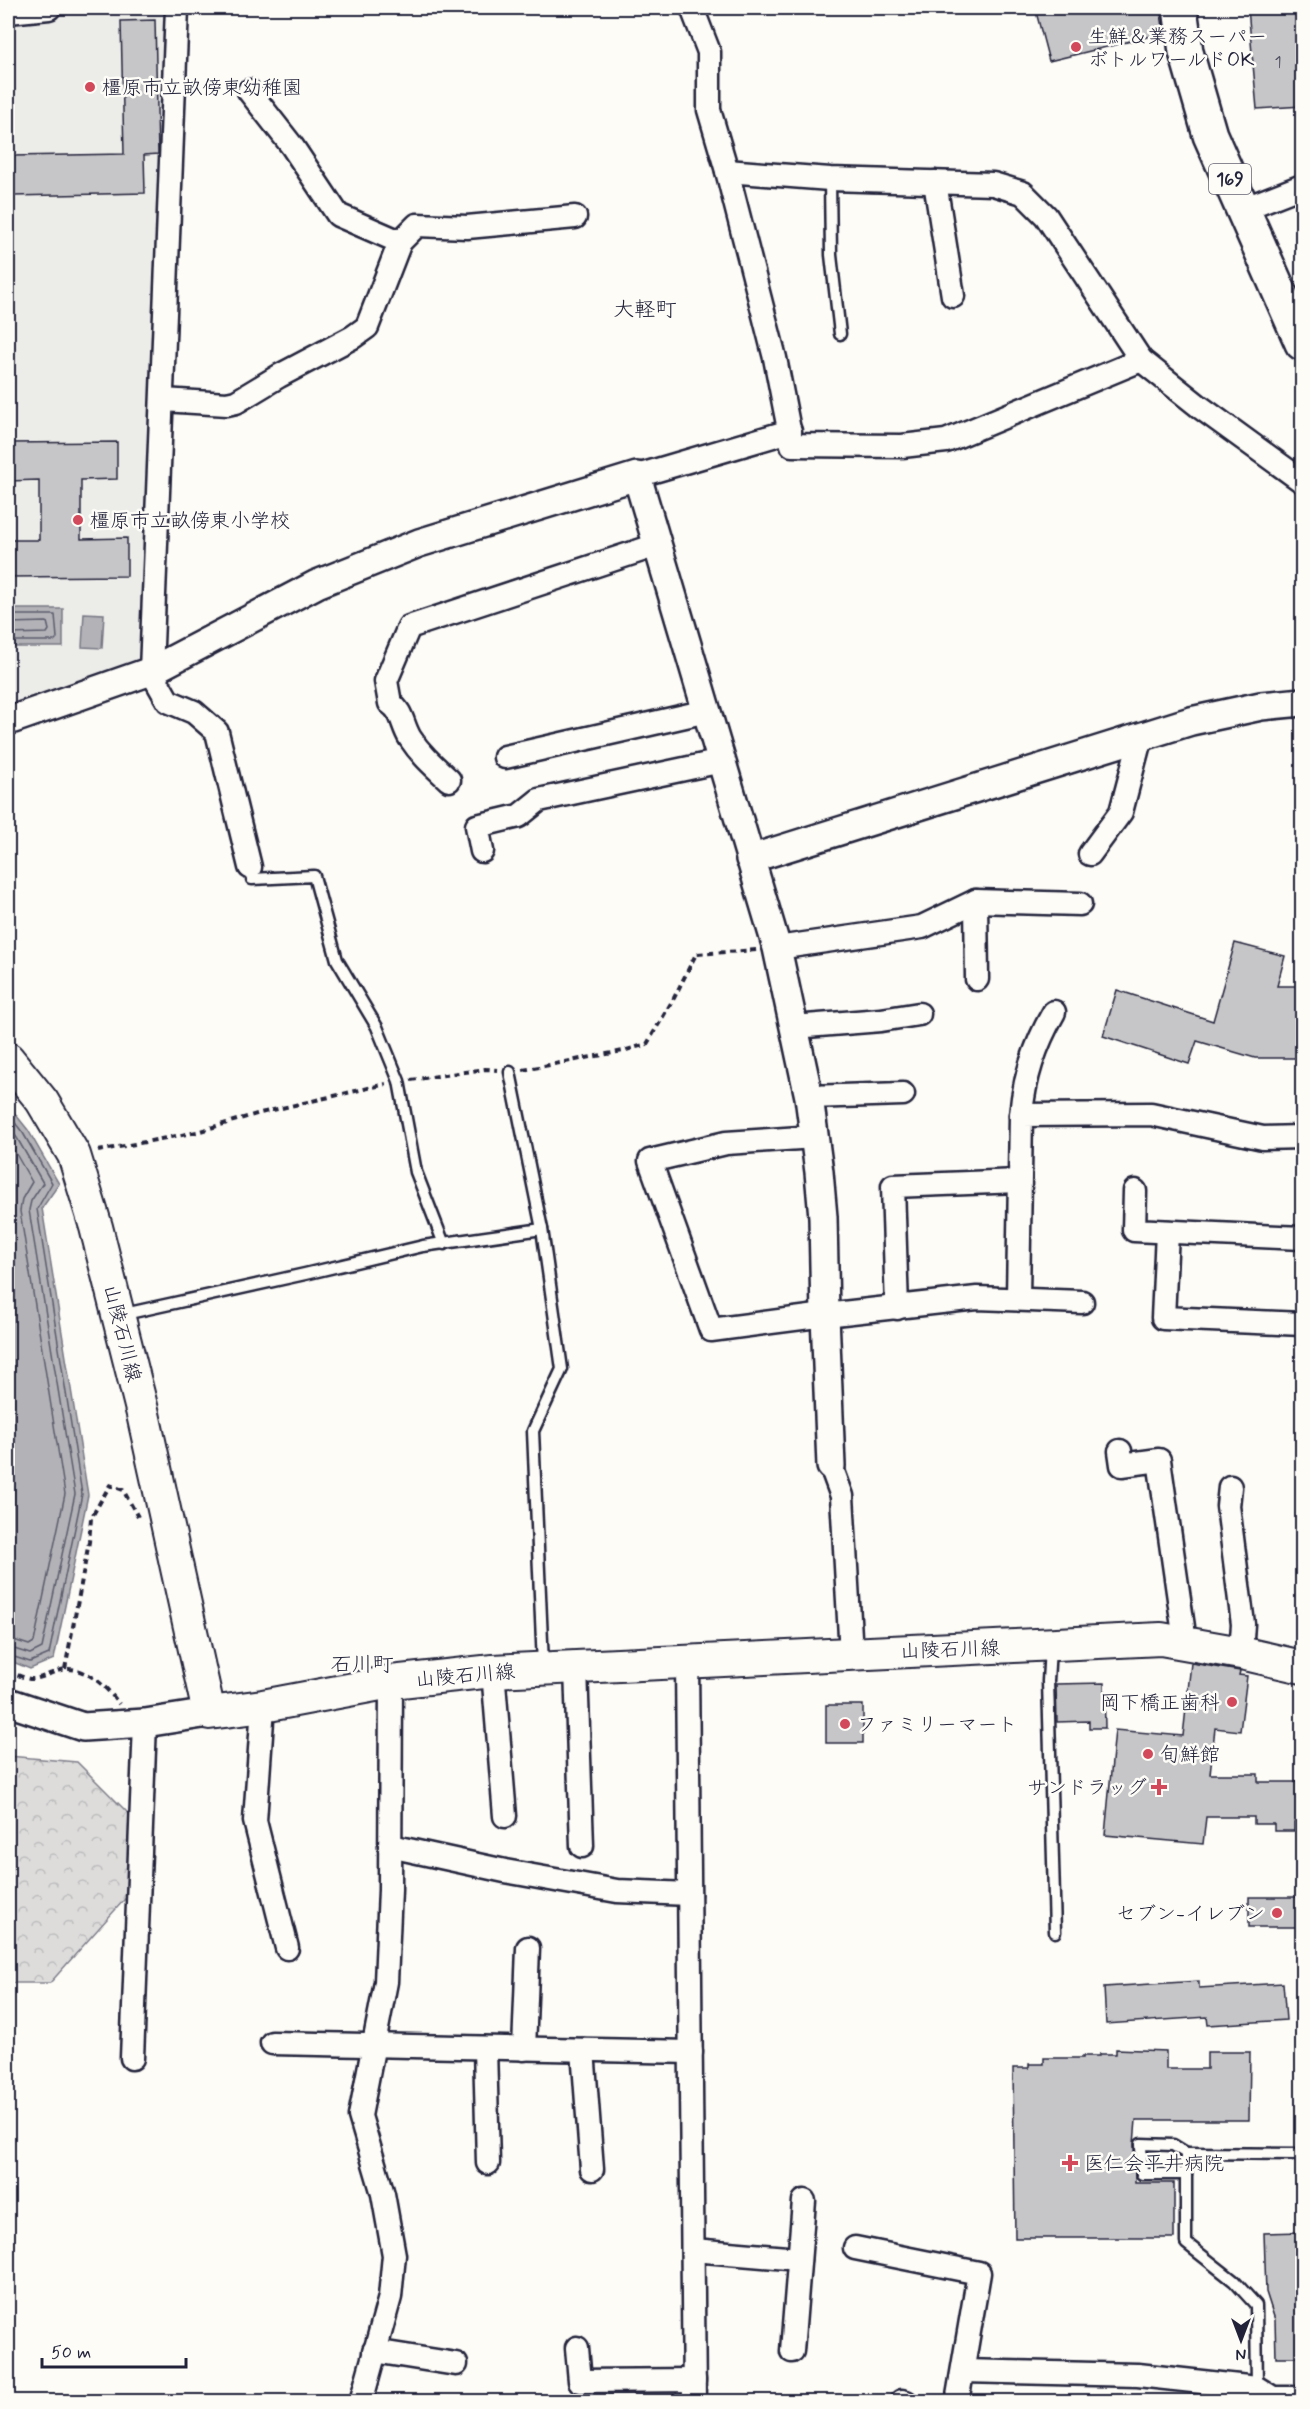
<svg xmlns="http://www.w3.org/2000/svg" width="1310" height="2409" font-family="Mynerve,'Klee One',sans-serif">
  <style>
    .built { fill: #ecece9 }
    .forest { fill: url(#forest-crowns); stroke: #807f8b; stroke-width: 1.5 }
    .water { fill: #b2b2b7; stroke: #787885; stroke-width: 1.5 }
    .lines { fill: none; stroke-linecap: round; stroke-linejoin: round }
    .shore { stroke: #5c5c6d; stroke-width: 1.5 }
    .building { fill: #c6c6c8; stroke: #22223b; stroke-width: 1.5 }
    .service-casing { stroke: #22223b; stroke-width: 15 }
    .minor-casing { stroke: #22223b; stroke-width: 27 }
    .tertiary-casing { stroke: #22223b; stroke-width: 32 }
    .secondary-casing { stroke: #22223b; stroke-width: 36 }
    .trunk-casing { stroke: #22223b; stroke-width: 38 }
    .path { stroke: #22223b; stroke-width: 4; stroke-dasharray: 6 4.5; stroke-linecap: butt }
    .service { stroke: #fdfcf7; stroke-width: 10 }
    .minor { stroke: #fdfcf7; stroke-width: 22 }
    .tertiary { stroke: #fdfcf7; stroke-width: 27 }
    .secondary { stroke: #fdfcf7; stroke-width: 32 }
    .trunk { stroke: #fdfcf7; stroke-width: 33 }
    .poi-dot { fill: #d1495b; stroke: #fdfcf7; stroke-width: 2 }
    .labels { text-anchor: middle; stroke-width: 5; stroke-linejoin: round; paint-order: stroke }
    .number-label { font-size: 16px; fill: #4b4b5e }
    .shield { fill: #fdfcf7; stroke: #646373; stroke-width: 1.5 }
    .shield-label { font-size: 18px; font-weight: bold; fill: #22223b }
    .poi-label { font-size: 20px; fill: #22223b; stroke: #fdfcf7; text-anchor: start }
    .street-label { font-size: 20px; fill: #22223b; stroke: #fdfcf7 }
    .neighbourhood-label { font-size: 21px; fill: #22223b; stroke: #fdfcf7 }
  </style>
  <defs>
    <pattern id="forest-crowns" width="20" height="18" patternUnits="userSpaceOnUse" patternTransform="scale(1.5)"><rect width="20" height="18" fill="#dddcdb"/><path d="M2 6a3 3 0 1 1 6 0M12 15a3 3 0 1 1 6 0" fill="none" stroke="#bdbcbd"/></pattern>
  </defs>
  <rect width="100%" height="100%" fill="#fdfcf7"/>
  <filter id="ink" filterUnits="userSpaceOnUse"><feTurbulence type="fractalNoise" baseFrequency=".0167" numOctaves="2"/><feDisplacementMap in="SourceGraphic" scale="12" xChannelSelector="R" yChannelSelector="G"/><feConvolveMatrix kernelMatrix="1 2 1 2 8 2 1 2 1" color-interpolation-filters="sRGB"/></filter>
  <g filter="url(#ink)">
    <path class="built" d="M75 8H164L171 14 143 657 8 707V160L15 13Z"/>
    <path class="forest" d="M8 1756 77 1762 132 1817V1891L50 1983H8Z"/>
    <g class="water">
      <rect x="8" y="609" width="55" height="38"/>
      <path d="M84 613 104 614 102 648 82 647Z"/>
      <path d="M8 1105 28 1130 59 1184 42 1208 88 1495 54 1659 30 1669 8 1660Z"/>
    </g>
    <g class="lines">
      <g class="shore">
        <path d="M8 615H55L57 638 54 641H8"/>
        <path d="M8 623 47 622 49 630 47 633 8 634"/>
        <path d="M8 1114 23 1133 52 1183 37 1209 82 1494 49 1654 30 1662 8 1655"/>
        <path d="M8 1126 17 1138 43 1183 31 1201 29 1210 75 1494 42 1648 30 1654 8 1647"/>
        <path d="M8 1140 32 1182 22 1199 20 1211 65 1494 34 1642 29 1645 8 1638"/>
      </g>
    </g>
    <g class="building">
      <path d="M1035 8H1160L1164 33 1049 61Z"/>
      <path d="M1248 8H1302V106L1257 109Z"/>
      <path d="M155 20 158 154 144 155 145 193 13 196 12 156 124 154 121 21Z"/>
      <path d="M117 442V479L81 480V539L127 538V576L8 577V540H39V480L8 481V443Z"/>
      <path d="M1235 943 1285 956 1277 986H1302V1058H1255L1197 1041 1189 1064 1103 1036 1117 990 1213 1021Z"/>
      <path d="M1191 1663 1240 1671 1239 1675 1247 1676 1240 1731 1215 1728 1210 1774H1258V1782H1302V1822H1294V1831H1274V1824H1254V1817H1206L1203 1844 1105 1835 1115 1730 1183 1736Z"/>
      <path d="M1104 1683 1105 1728H1089V1721L1057 1722 1056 1684Z"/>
      <rect x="826" y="1705" width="37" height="38"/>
      <rect x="1249" y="1897" width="53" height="30"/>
      <path d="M1199 1981V1988L1283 1983 1286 2020 1208 2025 1207 2017 1106 2024 1104 1987Z"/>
      <path d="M1116 2049 1166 2051V2069H1207V2052H1250L1249 2120H1136L1134 2144 1135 2183H1174V2238H1015L1013 2068H1029V2064H1044V2058H1083V2056H1099V2054H1116Z"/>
      <path d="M1302 2232V2357H1276L1275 2320 1266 2292 1264 2233Z"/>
    </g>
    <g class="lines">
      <g class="service-casing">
        <g id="service">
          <path d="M830 179 831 255 840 334"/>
          <path d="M250 867 252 879 314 876 337 960 377 1027 399 1081 416 1172 444 1244"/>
          <path d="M510 1072 542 1229 562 1369 533 1431 543 1665"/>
          <path d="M120 1315 305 1274 423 1246 542 1229"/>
          <path d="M1050 1648 1048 1681 1055 1932"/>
          <path d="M1186 2153 1173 2145 1141 2144 1142 2174H1186"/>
          <path d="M1257 2388 1256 2305 1234 2281 1186 2243V2153L1302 2154"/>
        </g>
      </g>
      <g class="minor-casing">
        <g id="minor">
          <path d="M177 8 151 671 168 701 194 712 217 732 250 867"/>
          <path d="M692 8 709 52V110L727 171 775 358 792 445 902 446 946 441 1141 360"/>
          <path d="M8 12 49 8"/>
          <path d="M249 91 292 146 338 215 400 242"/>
          <path d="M727 171 830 179 993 184 1023 193 1046 216 1141 360 1200 407 1302 481"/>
          <path d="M935 182 953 296"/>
          <path d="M1243 209 1302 186"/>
          <path d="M163 400 227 404 236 402 279 376 353 337 367 327 400 242 417 225 467 227 575 217"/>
          <path d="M637 476 790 431"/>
          <path d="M505 757 707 711"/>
          <path d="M449 780C435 767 421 755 410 738 402 725 403 712 390 703L386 681 409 627 657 545"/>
          <path d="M482 851 477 826 519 816 539 800 722 761"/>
          <path d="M1090 854 1121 812 1141 736"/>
          <path d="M976 901 977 979"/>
          <path d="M777 948 922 927 976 901 1080 904"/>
          <path d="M794 1027 881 1020 919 1014"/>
          <path d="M809 1097 903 1094"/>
          <path d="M1021 1115C1024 1077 1035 1045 1054 1012"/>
          <path d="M815 1137 726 1143 650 1161 711 1330 825 1315 977 1298 1082 1302"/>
          <path d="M1135 1191 1134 1230 1302 1238"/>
          <path d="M1167 1232 1163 1318 1302 1324"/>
          <path d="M1018 1298 1021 1115 1151 1114 1263 1138 1302 1137"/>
          <path d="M897 1308 893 1186 1019 1181"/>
          <path d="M1120 1451 1122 1465 1159 1460 1183 1627V1644"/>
          <path d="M831 1466 842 1496 851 1654"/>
          <path d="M1230 1487 1228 1506 1243 1624 1241 1653"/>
          <path d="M687 1662 694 2402"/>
          <path d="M576 1668 582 1846"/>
          <path d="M493 1671 505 1816"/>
          <path d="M263 1706 255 1821 287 1948"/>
          <path d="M390 1846 505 1871 617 1891 689 1894"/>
          <path d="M272 2043 691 2052"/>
          <path d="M485 2048 488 2163"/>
          <path d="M524 2049 528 1948"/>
          <path d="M583 2050 592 2169"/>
          <path d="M132 2058 145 1723"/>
          <path d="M855 2248 979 2273 957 2402"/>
          <path d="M693 2250 799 2259"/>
          <path d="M577 2348 580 2381 694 2380"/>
          <path d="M374 2351 456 2364"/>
          <path d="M792 2351 804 2201"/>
          <path d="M963 2371 1138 2375 1257 2388 1273 2398H1302"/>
          <path d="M902 2401 906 2402"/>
          <path d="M361 2402 390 2297 394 2255 383 2194 360 2116 386 1982 390 1890 391 1682"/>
        </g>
      </g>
      <g class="tertiary-casing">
        <g id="tertiary">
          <path d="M8 721 151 671 317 584 419 543 637 476 777 948 809 1097 819 1172 823 1217 825 1315 831 1466"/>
          <path d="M750 859 1191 721 1261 706 1302 702"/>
          <path d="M8 1702 83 1727 145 1723 209 1713"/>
        </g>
      </g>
      <g class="secondary-casing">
        <path id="secondary" d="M8 1059 42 1101 74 1155 96 1227 143 1414 209 1713 263 1706 391 1682 493 1671 1161 1639 1241 1653 1302 1667"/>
      </g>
      <g class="trunk-casing">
        <path id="trunk" d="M1180 8 1186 52 1210 135 1302 343"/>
      </g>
      <g class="path">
        <path d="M523 1070 623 1051 647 1044 674 998 696 954 757 950"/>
        <path d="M411 1080 485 1069 498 1070"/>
        <path d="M98 1151 197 1132 260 1113 386 1084"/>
        <path d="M65 1669 89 1542 91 1518 110 1485 123 1490 138 1517"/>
        <path d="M8 1671C14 1673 23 1678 30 1679 39 1680 52 1672 61 1670 84 1664 107 1687 119 1704"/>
      </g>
      <use href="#service" class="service"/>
      <use href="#minor" class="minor"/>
      <use href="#tertiary" class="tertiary"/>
      <use href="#secondary" class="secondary"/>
      <use href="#trunk" class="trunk"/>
    </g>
  </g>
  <g class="poi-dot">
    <circle cx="1076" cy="47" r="6"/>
    <circle cx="90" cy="87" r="6"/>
    <circle cx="78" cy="520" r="6"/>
    <circle cx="1232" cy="1702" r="6"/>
    <circle cx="845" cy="1724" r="6"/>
    <circle cx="1148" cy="1754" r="6"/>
    <path d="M1156 1778h6v6h6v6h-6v6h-6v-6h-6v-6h6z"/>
    <circle cx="1277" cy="1913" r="6"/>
    <path d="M1067 2154h6v6h6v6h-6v6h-6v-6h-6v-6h6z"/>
  </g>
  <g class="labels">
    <g class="number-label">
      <text x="1278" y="67">1</text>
    </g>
    <rect class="shield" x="1209" y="164" width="42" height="30" rx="4.5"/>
    <g class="shield-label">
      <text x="1230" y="185">169</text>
    </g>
    <g class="poi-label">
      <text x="1088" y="43">生鮮＆業務スーパー<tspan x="1088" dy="23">ボトルワールドOK</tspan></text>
      <text x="102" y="94">橿原市立畝傍東幼稚園</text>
      <text x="90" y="527">橿原市立畝傍東小学校</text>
      <text x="1220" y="1709" text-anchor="end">岡下橋正歯科</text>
      <text x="857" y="1731">ファミリーマート</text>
      <text x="1160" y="1761">旬鮮館</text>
      <text x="1147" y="1794" text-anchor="end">サンドラッグ</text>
      <text x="1265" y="1920" text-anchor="end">セブン-イレブン</text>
      <text x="1084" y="2170">医仁会平井病院</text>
    </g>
    <g class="street-label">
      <text transform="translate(123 1333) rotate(76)" y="7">山陵石川線</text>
      <text transform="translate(950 1649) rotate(-2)" y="7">山陵石川線</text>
      <text transform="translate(465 1675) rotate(-5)" y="7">山陵石川線</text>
    </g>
    <g class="neighbourhood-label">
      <text x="645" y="316">大軽町</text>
      <text x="362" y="1671">石川町</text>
    </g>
  </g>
  <rect width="1310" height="2409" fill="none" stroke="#fdfcf7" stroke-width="30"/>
  <rect x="15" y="15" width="1280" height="2379" fill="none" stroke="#22223b" stroke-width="2" filter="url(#ink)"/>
  <g transform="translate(1241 2340) rotate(180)" stroke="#fdfcf7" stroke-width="4.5" paint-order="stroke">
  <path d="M0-4.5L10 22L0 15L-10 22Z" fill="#22223b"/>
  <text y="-9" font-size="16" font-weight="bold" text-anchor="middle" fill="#22223b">N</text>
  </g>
  <path d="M42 2358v9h144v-9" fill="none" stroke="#22223b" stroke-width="3"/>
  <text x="51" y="2358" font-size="18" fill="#22223b" stroke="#fdfcf7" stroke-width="4.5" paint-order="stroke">50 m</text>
</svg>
